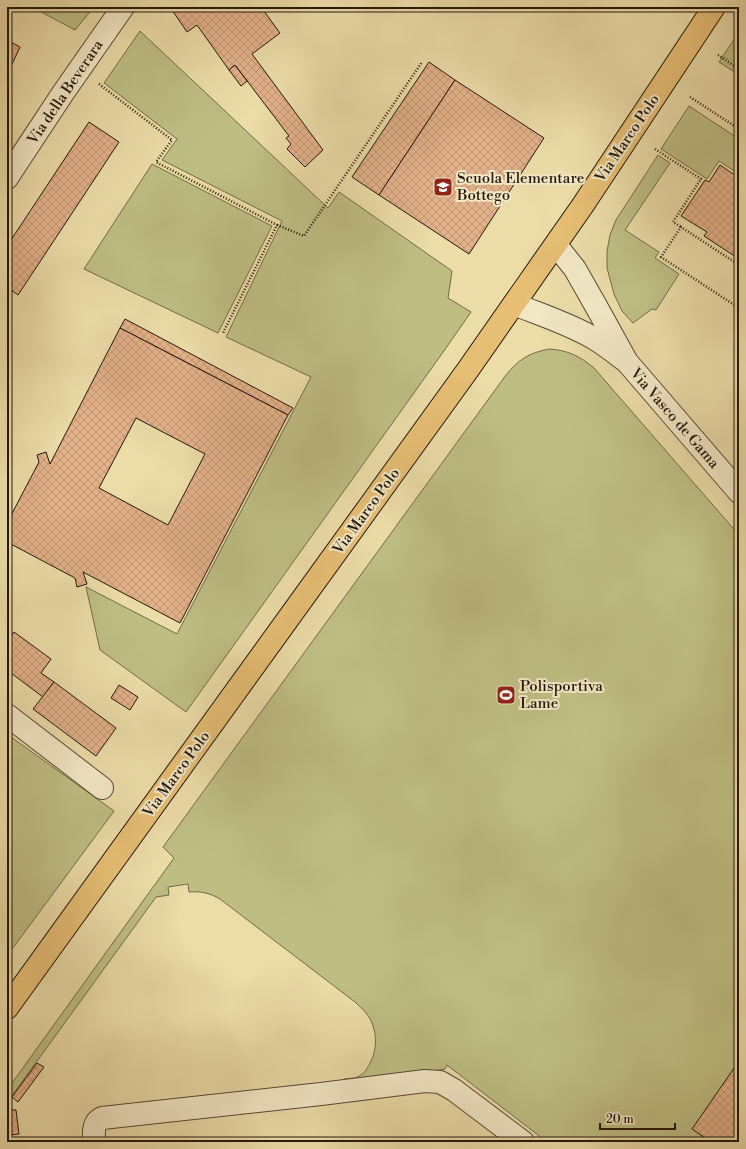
<svg xmlns="http://www.w3.org/2000/svg" width="746" height="1149" font-family="'Libre Bodoni',serif">
  <style>
    .green { fill: #bebe83; stroke: #716a48 }
    .forest { fill: url(#forest-crowns); stroke: #716a48 }
    .building { fill: url(#building-cross-hatch); stroke: #24170c; fill-rule: evenodd }
    .lines { fill: none; stroke-linecap: round; stroke-linejoin: round }
    .minor-casing { stroke: #564833; stroke-width: 24 }
    .major-casing { stroke: #24170c; stroke-width: 24 }
    .path { stroke: #24170c; stroke-width: 2.5; stroke-dasharray: 1 2; stroke-linecap: butt }
    .minor { stroke: #f2e8c6; stroke-width: 22 }
    .major { stroke: #e6be74; stroke-width: 22 }
    .labels { text-anchor: middle; stroke-width: 4; stroke-linejoin: round; paint-order: stroke }
    .street-label { font-size: 15px; fill: #24170c; stroke: #f2e8c6 }
    .poi-label { font-size: 15px; fill: #24170c; stroke: #f2e8c6; text-anchor: start }
  </style>
  <defs>
    <pattern id="forest-crowns" width="20" height="18" patternUnits="userSpaceOnUse"><rect width="20" height="18" fill="#bebe83"/><path d="M2 6a3 3 0 1 1 6 0M12 15a3 3 0 1 1 6 0" fill="none" stroke="#a3a370"/></pattern>
    <pattern id="building-cross-hatch" width="8" height="8" patternUnits="userSpaceOnUse"><rect width="8" height="8" fill="#e2b089"/><path d="M0 0l8 8M0 8l8-8" fill="none" stroke="#c29775"/></pattern>
  </defs>
  <rect width="100%" height="100%" fill="#ebdca8"/>
  <filter id="stains"><feTurbulence type="fractalNoise" baseFrequency=".005" numOctaves="4"/><feColorMatrix values="0 0 0 0 .2 0 0 0 0 .09 0 0 0 0 .02 0 0 0 .5 -.17"/></filter>
  <radialGradient id="worn" r=".72"><stop offset=".6" stop-color="#630" stop-opacity="0"/><stop offset="1" stop-color="#630" stop-opacity=".3"/></radialGradient>
  <g class="green">
    <path d="M32 7H94L75 30Z"/>
    <path d="M140 31 328 208 339 192 452 271 448 298 471 312 446 348 186 712 100 650 86 587 177 634 311 377 226 337 282 221 162 160 177 139 104 83Z"/>
    <path d="M689 106 739 139V174L719 161 707 179 661 149Z"/>
    <path d="M658 155 670 163 625 230 659 252 655 258 679 274 656 310 652 309 633 323 622 311 614 294 607 268V251L610 235 616 220Z"/>
    <path d="M152 164 272 226 218 333 84 269Z"/>
    <path d="M549 349C567 350 580 356 594 368L739 535V1142H547L447 1065 445 1069 440 1070 343 1080 344 1079C349 1078 355 1079 359 1076 365 1073 368 1067 371 1061 378 1047 377 1026 366 1013 363 1009 359 1006 355 1002L220 899C210 893 201 891 189 892L188 884 168 887 169 895 156 897 11 1097 7 1106 10 1140H18V1142H7V1090L174 858 163 847 506 375C519 359 529 353 549 349Z"/>
    <path d="M7 734 114 811 7 956Z"/>
  </g>
  <path class="forest" d="M739 37V75L719 62 733 41Z"/>
  <g class="building">
    <path d="M170 7H261L280 33 252 54 323 150 305 167 287 149 291 144 286 138 289 136 235 65 229 70 197 25 187 32Z"/>
    <path d="M7 40 20 47 7 75Z"/>
    <path d="M429 62 455 80 379 195 352 177Z"/>
    <path d="M235 65 247 81 241 86 229 70Z"/>
    <path d="M455 80 544 138 469 254 379 195Z"/>
    <path d="M89 122 119 142 18 295 7 287V246Z"/>
    <path d="M720 165 739 178V259L704 236 707 232 681 216 705 180 709 182Z"/>
    <path d="M125 319 293 408 288 415 120 328Z"/>
    <path d="M120 328 288 415 180 623 83 572 87 584 77 587 75 578 7 542V523L39 462 37 455 46 452 50 464ZM136 418 205 454 168 525 99 488Z"/>
    <path d="M14 632 51 659 41 673 54 682 43 697 7 670V641Z"/>
    <path d="M54 682 116 728 96 756 33 709Z"/>
    <path d="M119 685 138 697 130 710 111 698Z"/>
    <path d="M739 1061V1132L732 1142H711L692 1129Z"/>
    <path d="M37 1063 44 1067 18 1102 12 1097Z"/>
    <path d="M9 1110H16L19 1134 11 1135Z"/>
  </g>
  <g class="lines">
    <g class="minor-casing">
      <g id="minor">
        <path d="M7 178 63 93 123 7"/>
        <path d="M556 245 575 269 596 306 627 362 739 492"/>
        <path d="M514 304C541 315 570 324 595 339 605 345 614 352 623 359"/>
        <path d="M7 715 102 788"/>
        <path d="M94 1142C94 1133 92 1123 102 1118L321 1094 425 1081 440 1082 454 1090 523 1142"/>
      </g>
    </g>
    <g class="major-casing">
      <path id="major" d="M7 1008 467 371 583 205 714 7"/>
    </g>
    <g class="path">
      <path d="M718 55 739 69"/>
      <path d="M99 84 172 140 156 162 277 225 223 333"/>
      <path d="M690 97 739 129"/>
      <path d="M655 149 701 179 673 222 681 227"/>
      <path d="M277 225 304 236 422 62"/>
      <path d="M739 265 681 227 661 257 739 308"/>
      <path d="M737 1142 739 1139"/>
    </g>
    <use href="#minor" class="minor"/>
    <use href="#major" class="major"/>
  </g>
  <defs>
    <g id="school-square" transform="scale(1)"><rect x="-9" y="-9" width="18" height="18" rx="4" fill="#8f2418" stroke="#f2e8c6"/><path d="M0-5L7-2L0 1L-7-2ZM-4 1L0 2.5L4 1V4Q0 6-4 4Z" fill="#fff"/></g>
    <g id="stadium-square" transform="scale(1)"><rect x="-9" y="-9" width="18" height="18" rx="4" fill="#8f2418" stroke="#f2e8c6"/><path d="M0-5a6.5 5 0 1 0 0 10a6.5 5 0 1 0 0-10ZM-3.5-1.8h7v3.6h-7Z" fill="#fff"/></g>
  </defs>
  <g fill-rule="evenodd">
    <use href="#school-square" x="443" y="187"/>
    <use href="#stadium-square" x="506" y="695"/>
  </g>
  <g class="labels">
    <g class="street-label">
      <text transform="translate(65 92) rotate(-56)" y="5">Via della Beverara</text>
      <text transform="translate(627 138) rotate(-56)" y="5">Via Marco Polo</text>
      <text transform="translate(675 418) rotate(49)" y="5">Via Vasco de Gama</text>
      <text transform="translate(366 511) rotate(-54)" y="5">Via Marco Polo</text>
      <text transform="translate(176 774) rotate(-54)" y="5">Via Marco Polo</text>
    </g>
    <g class="poi-label">
      <text x="457" y="183">Scuola Elementare<tspan x="457" dy="17">Bottego</tspan></text>
      <text x="520" y="691">Polisportiva<tspan x="520" dy="17">Lame</tspan></text>
    </g>
  </g>
  <rect width="746" height="1149" fill="none" stroke="#ebdca8" stroke-width="24"/>
  <rect x="8" y="8" width="730" height="1133" fill="none" stroke="#24170c" stroke-width="2"/>
  <rect x="12" y="12" width="722" height="1125" fill="none" stroke="#24170c"/>
  <path d="M600 1123v6h75v-6" fill="none" stroke="#24170c" stroke-width="2"/>
  <text x="606" y="1123" font-size="12" fill="#24170c" stroke="#f2e8c6" stroke-width="3" paint-order="stroke">20 m</text>
  <rect width="100%" height="100%" filter="url(#stains)"/>
  <rect width="100%" height="100%" fill="url(#worn)"/>
</svg>
